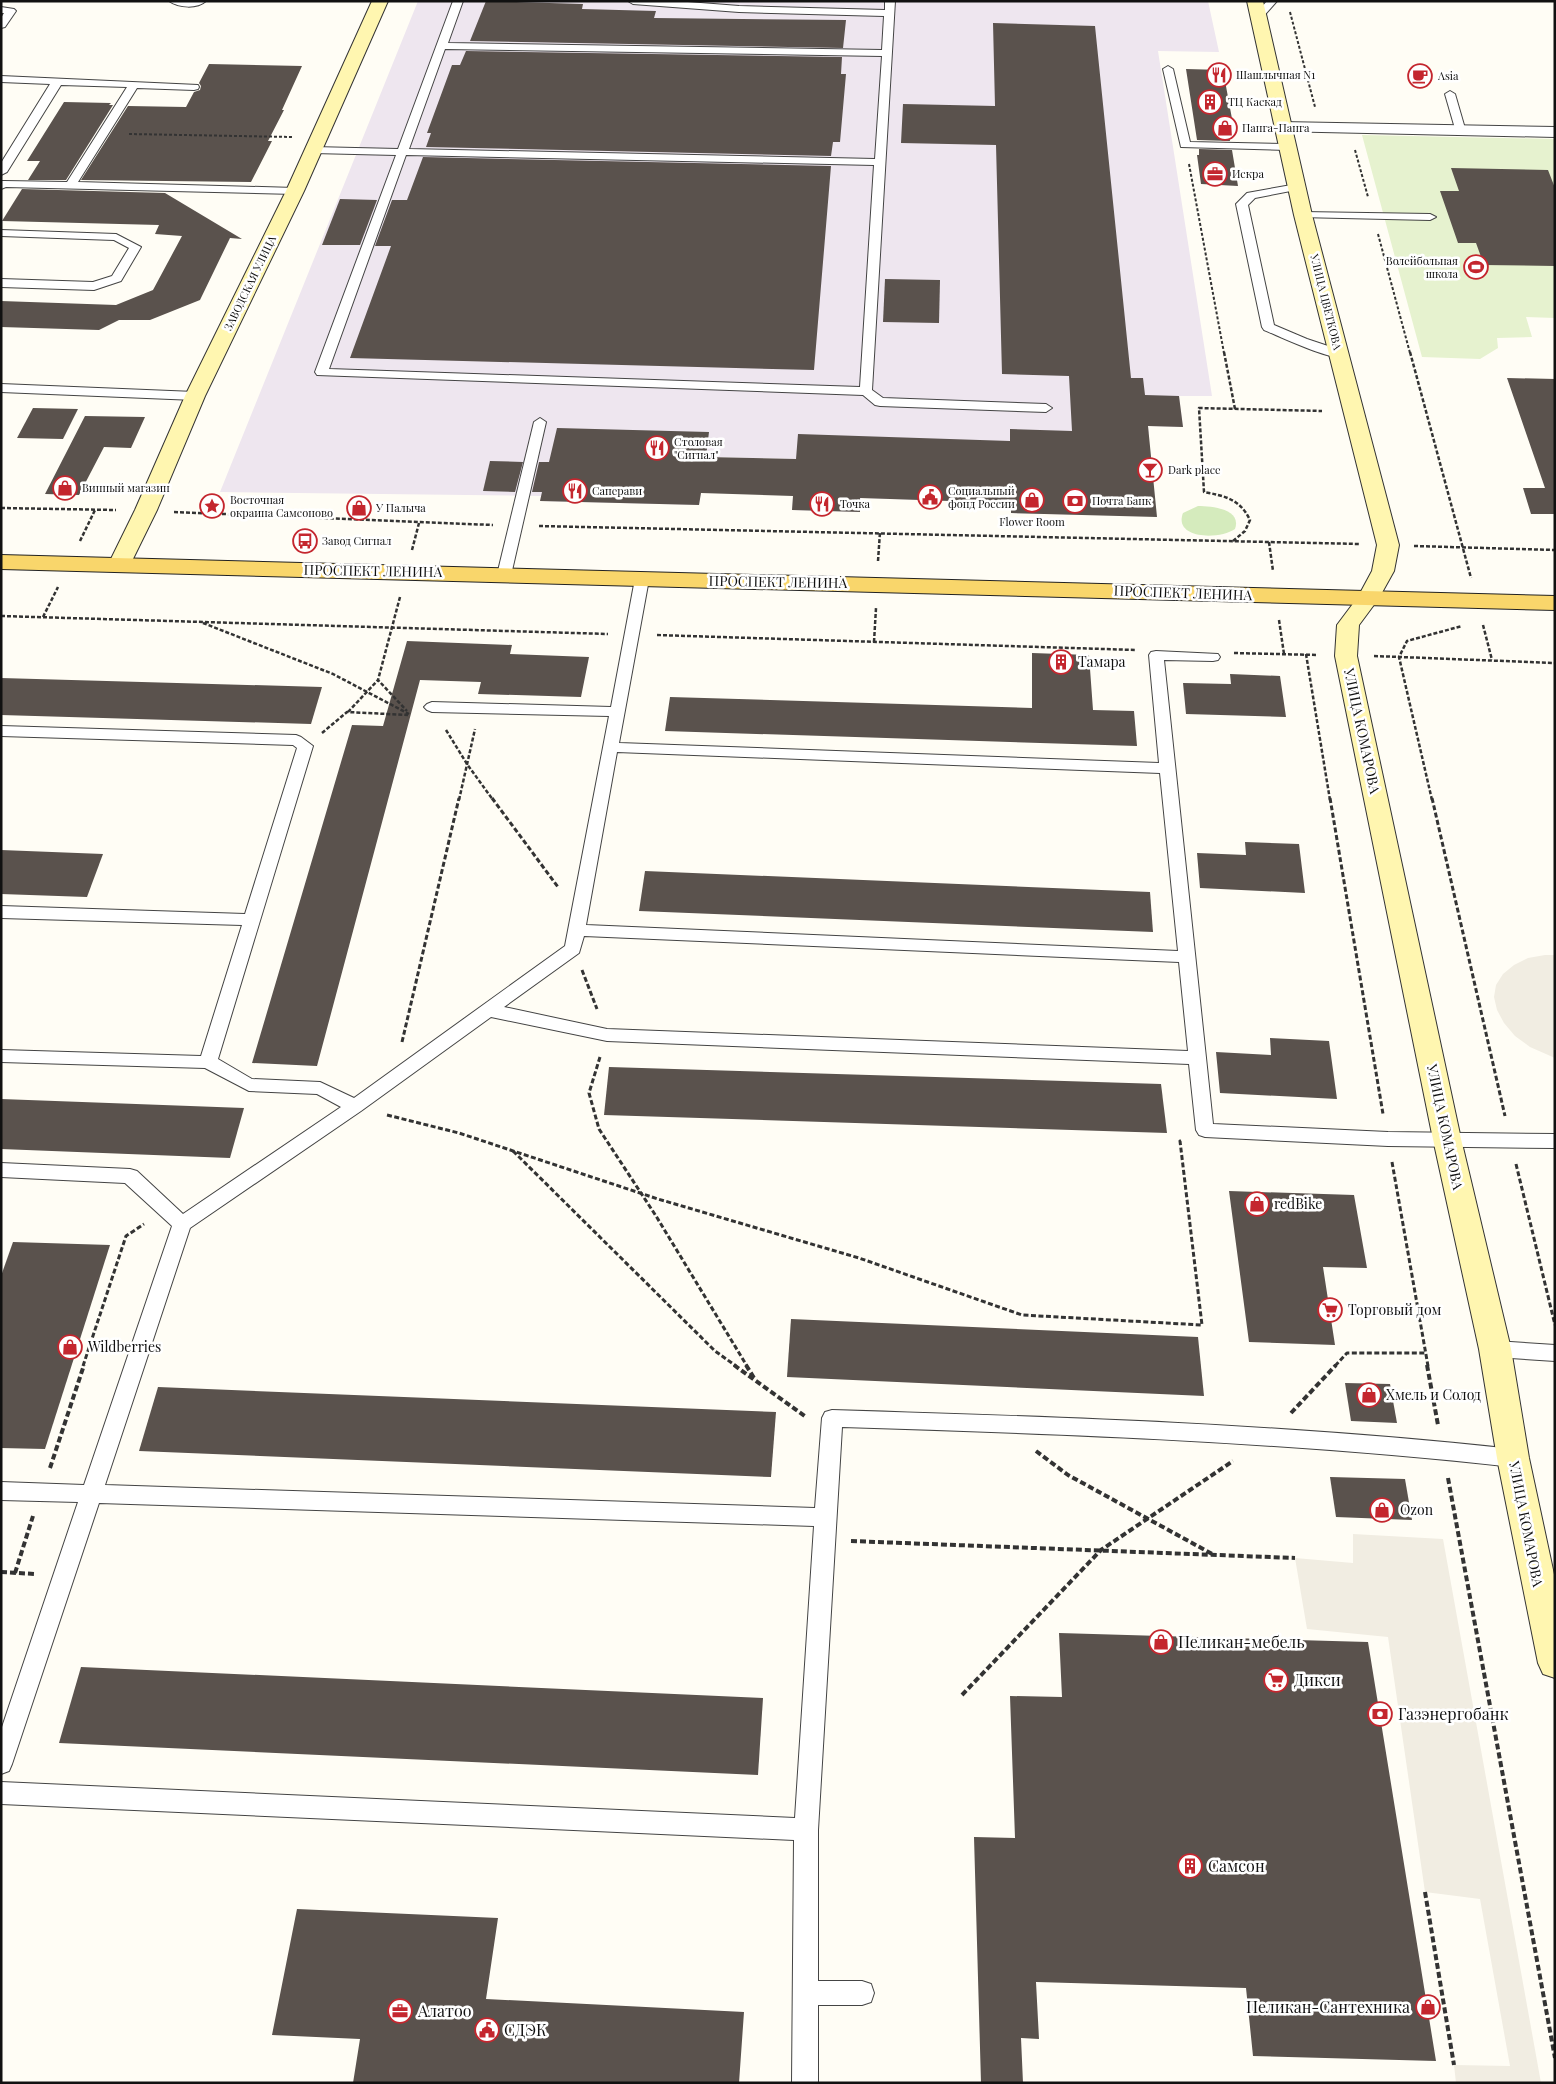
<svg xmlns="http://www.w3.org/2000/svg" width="1556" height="2084" font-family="'Playfair Display',serif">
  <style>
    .industrial { fill: #eee6ef }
    .green { fill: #d5ebbd }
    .pitch { fill: #e6f2cf }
    .plaza { fill: #f1ede2 }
    .building { fill: #5a524d }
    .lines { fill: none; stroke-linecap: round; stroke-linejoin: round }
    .lane-casing { stroke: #444; stroke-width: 2 }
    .street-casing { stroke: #444; stroke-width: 2 }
    .secondary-casing { stroke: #333; stroke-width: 2 }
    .primary-casing { stroke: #222; stroke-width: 2 }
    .path-far3 { stroke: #333; stroke-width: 2; stroke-dasharray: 3 2; stroke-linecap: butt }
    .path-far2 { stroke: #333; stroke-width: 2.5; stroke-dasharray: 4 2; stroke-linecap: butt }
    .path-far1 { stroke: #333; stroke-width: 3; stroke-dasharray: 5 2.5; stroke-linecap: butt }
    .path { stroke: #333; stroke-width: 4; stroke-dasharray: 6 3; stroke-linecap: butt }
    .lane { fill: #fff; fill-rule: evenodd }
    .street { fill: #fff; fill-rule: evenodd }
    .secondary { fill: #fff6b0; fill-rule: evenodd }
    .primary { fill: #f9d66b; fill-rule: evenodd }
    .labels { text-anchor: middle; stroke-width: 5; stroke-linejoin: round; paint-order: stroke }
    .far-poi-label { font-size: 11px; fill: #111; stroke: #fff; text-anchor: start }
    .far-street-label { font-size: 11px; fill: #111; stroke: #fff }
    .street-label { font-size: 14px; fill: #111; stroke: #fff }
    .poi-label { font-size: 14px; fill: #111; stroke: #fff; text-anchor: start }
    .near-poi-label { font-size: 16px; fill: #111; stroke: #fff; text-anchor: start }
  </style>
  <rect width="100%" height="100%" fill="#fffdf5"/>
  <path class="industrial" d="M418 1H1208L1219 52 1158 51 1212 396H1179L1183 427 1148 426 1149 433 1083 432 1088 515 1011 513V503L861 498 860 512 792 510 796 459 706 457 699 505 540 501 541 496 220 492Z"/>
  <path class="green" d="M1198 506C1212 506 1242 509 1235 529 1219 540 1173 539 1183 513Z"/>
  <path class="pitch" d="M1362 135 1555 139V318L1526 317 1532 337 1497 338 1498 348 1480 359 1422 357Z"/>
  <g class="plaza">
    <path d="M1545 955H1555V1058L1530 1047 1515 1036 1504 1023 1497 1010 1494 997 1496 985 1503 974 1514 965 1528 958Z"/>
    <path d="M1353 1534 1443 1539 1541 2083H1456L1454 2065 1510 2066 1480 1899 1425 1892 1388 1637 1307 1629 1295 1558 1353 1563Z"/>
  </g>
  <g class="building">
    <path d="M486 1 583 4 582 9 656 11 654 18 846 20 843 48 470 41Z"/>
    <path d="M993 23 1095 26 1131 378H1143L1145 395 1179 396 1183 427 1148 426 1157 517 1011 513V503L860 498V512L792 510 793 496 701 493 699 505 540 501 542 492H532L539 462H549L557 428 709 432 706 457 796 459 798 434 1010 441V429L1072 431 1069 376 1002 374 996 145 901 143 903 104 995 106Z"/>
    <path d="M466 51 842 57 841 74H846L840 142H833L831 156 426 147 431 133H427L452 65H460Z"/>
    <path d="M209 64 302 66 282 110H284L268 141H272L251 182 81 180 128 106 186 107 194 92 200 90 201 86 199 83Z"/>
    <path d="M1186 69 1223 70 1235 135H1229L1230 141 1197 140Z"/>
    <path d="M64 102 111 103 109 105H113L66 180H28L40 161H27Z"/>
    <path d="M1199 149 1232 150 1238 186 1201 184 1197 155H1199Z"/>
    <path d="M423 157 831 166 814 370 350 358 391 246H375L392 200H407Z"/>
    <path d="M1451 168 1548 170 1555 188V266L1484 265 1476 243H1458L1440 191H1459Z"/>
    <path d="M22 189 165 193 242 239 230 238 200 300 150 320H119L99 330 1 327V301L116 305 153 290 182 236 155 234 159 225 2 221Z"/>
    <path d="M340 199 377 200 360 245H322Z"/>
    <path d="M885 279 940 280 939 323 883 322Z"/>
    <path d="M1507 378 1555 379V514H1531L1523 488H1545Z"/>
    <path d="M33 408 78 409 63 439 17 438Z"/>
    <path d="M85 416 145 417 131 448 104 447 79 495 45 494Z"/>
    <path d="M490 461 523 462 515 492 483 491Z"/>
    <path d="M407 641 512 645 510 654 589 657 581 697 478 694 481 682 420 680 317 1066 252 1063 352 725 383 726Z"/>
    <path d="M1032 653 1089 655 1093 710 1134 711 1137 746 665 731 670 697 1032 708Z"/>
    <path d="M1230 674 1280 676 1286 717 1186 714 1183 683 1231 684Z"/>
    <path d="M1 678 322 687 311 724 1 715Z"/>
    <path d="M1245 842 1299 844 1305 893 1200 888 1197 853 1246 855Z"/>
    <path d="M1 850 103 854 87 897 1 894Z"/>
    <path d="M645 871 1150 892 1153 932 639 911Z"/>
    <path d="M1270 1038 1329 1041 1337 1099 1220 1093 1216 1052 1271 1055Z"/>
    <path d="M609 1067 1161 1084 1167 1133 604 1115Z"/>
    <path d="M1 1099 244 1108 230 1158 1 1149Z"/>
    <path d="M1229 1191 1354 1195 1367 1268 1323 1267 1335 1345 1249 1342Z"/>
    <path d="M13 1242 110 1245 45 1449 1 1448V1276Z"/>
    <path d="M791 1319 1198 1337 1204 1396 787 1377Z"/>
    <path d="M1345 1383 1390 1384 1397 1423 1351 1421Z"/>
    <path d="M158 1387 776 1412 771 1477 139 1451Z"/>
    <path d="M1330 1477 1405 1479 1412 1520 1336 1517Z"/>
    <path d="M1059 1633 1368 1642 1436 2061 1253 2056 1246 1988 1036 1982 1039 2039 1021 2038 1023 2083H981L974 1837 1015 1838 1010 1696 1062 1697Z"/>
    <path d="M81 1667 763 1698 758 1775 59 1743Z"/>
    <path d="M297 1909 498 1918 486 1999 744 2012 739 2083H353L360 2039 272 2035Z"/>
  </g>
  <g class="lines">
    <g class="lane-casing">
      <g id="lane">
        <path d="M169 1H206C197 9 179 8 169 1Z"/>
        <path d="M453 1H463L448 43 882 50 884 16 739 12 633 4 628 1H675L739 6 885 10V1H895L872 390 883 398 1046 404 1052 408 1046 412 880 406 875 405 863 395 317 375 315 372 396 155 313 153 308 150 313 147 398 149ZM445 49 882 56 875 159 409 149ZM406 155 874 165 860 387 329 369Z"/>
        <path d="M1267 1H1277L1261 19H1255L1253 17Z"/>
        <path d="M1 7 14 9 16 11 5 27 1 28V18L4 13H1Z"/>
        <path d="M1168 66 1173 69 1190 142 1287 144 1292 147 1287 150 1181 147 1163 69Z"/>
        <path d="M1 76 198 85 199 87 198 89 194 90 137 88 78 182 295 188 301 191 295 194 6 187 1 189V181H4L67 182 127 87 61 85 7 172 1 175V163L50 84 1 82Z"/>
        <path d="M1450 91 1455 94 1466 132 1465 134H1457L1456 132 1445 94Z"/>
        <path d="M1297 184 1301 185 1303 187 1301 189 1255 198 1248 205 1274 325 1307 339 1343 351 1345 354 1343 357C1329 360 1279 336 1264 330L1262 327 1236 204 1247 193Z"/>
        <path d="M1303 212 1430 214 1436 217 1430 220 1299 217 1297 215 1299 213Z"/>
        <path d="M1 230 116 234 141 247 121 281 94 290 1 287V279L93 282 112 276 129 248 114 240 1 236Z"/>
        <path d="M1 384 195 392 201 396 195 400 1 392Z"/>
        <path d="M540 418 546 422 511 575 504 579 497 575 534 422Z"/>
        <path d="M642 575 649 579 619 743 1159 763 1149 655 1151 652 1156 651 1218 654 1220 657 1218 660 1213 661 1164 660 1213 1124 1388 1132 1555 1134V1148L1388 1146 1205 1137 1199 1135 1196 1130 1189 1064 607 1041 491 1017 361 1111 190 1228 105 1485 815 1508 822 1418 825 1412 832 1410C1060 1417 1287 1424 1513 1449L1520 1452 1523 1458 1520 1464 1513 1467C1290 1442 1066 1434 842 1427L818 1830V1981H862L871 1984 874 1993 871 2002 862 2005H818V2083H792L794 1840 1 1804V1782L795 1818 814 1526 99 1503 12 1764 9 1771 1 1774V1730L78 1502 1 1500V1482L84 1485 172 1226 125 1183 1 1177V1163L130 1169 137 1171 183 1214 341 1107 317 1094 249 1091 205 1068 1 1062V1050L201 1056 242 925 1 918V906L245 914 297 748 293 745 1 736V726L296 735 301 737 313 746 218 1059 252 1079 320 1082 354 1098 565 946 609 716 432 712 427 710 424 707 427 704 432 702 611 707 635 579ZM617 752 1160 773 1178 951 586 925ZM584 936 1179 962 1188 1051 607 1029 504 1007 579 953Z"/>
        <path d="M1495 1341 1555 1345V1361L1495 1357 1488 1355 1485 1349 1488 1343Z"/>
      </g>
    </g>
    <g class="street-casing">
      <path id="street" d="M1282 122 1555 127V137L1276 131 1274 127 1276 123Z"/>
    </g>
    <g class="secondary-casing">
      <g id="secondary">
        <path d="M372 1H388L304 191 205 396 157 510 130 565 127 570 119 572 111 570 108 565 135 510 185 396 286 191Z"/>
        <path d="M1247 1H1263L1312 215 1399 545 1394 571 1379 598 1359 625 1357 656 1461 1139 1511 1349 1529 1458 1555 1579V1678L1543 1674 1538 1663 1497 1458 1479 1349 1433 1139 1335 656 1337 625 1358 597 1372 571 1377 545 1294 215Z"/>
      </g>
    </g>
    <g class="primary-casing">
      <path id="primary" d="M1 555 1555 596V610L1 569Z"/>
    </g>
    <g class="path-far3">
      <path d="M1290 12 1315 107"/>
      <path d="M129 134 293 137"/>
      <path d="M1355 150 1368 197"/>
      <path d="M1189 164 1224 353"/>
      <path d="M1378 234 1410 353"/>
    </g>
    <g class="path-far2">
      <path d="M1224 352 1235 409"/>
      <path d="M1410 352 1471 578"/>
      <path d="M1 508 116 510"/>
      <path d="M174 512 493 525"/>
      <path d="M539 526 1360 544"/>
      <path d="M80 541 95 510"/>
      <path d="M1233 541 1245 531 1250 520C1240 499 1225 496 1204 492L1199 408 1322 411"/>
      <path d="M1269 542 1273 571"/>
      <path d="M1414 546 1555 550"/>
      <path d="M412 550 419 523"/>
      <path d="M878 561 880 532"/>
      <path d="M400 597 378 680 407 711"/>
      <path d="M1 616 608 634"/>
      <path d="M43 617 58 587"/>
      <path d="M1279 620 1284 654"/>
      <path d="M203 623 333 674 409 714"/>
      <path d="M1483 625 1492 660"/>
      <path d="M657 635 1135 650"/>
      <path d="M874 642 876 608"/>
      <path d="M1234 653 1318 655"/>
      <path d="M1306 654 1330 800"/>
      <path d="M1374 656 1555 663"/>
      <path d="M348 712 378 680"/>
      <path d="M446 730 467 764 493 800"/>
      <path d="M322 733 347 712 408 715"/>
      <path d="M459 800 475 729"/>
      <path d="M1432 800 1399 657 1407 641 1462 626"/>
    </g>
    <g class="path-far1">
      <path d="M492 798 558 887"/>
      <path d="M1330 798 1383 1114"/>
      <path d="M1432 798 1505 1116"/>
      <path d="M582 970 597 1009"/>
      <path d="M402 1042 459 798"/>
      <path d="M600 1057 589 1093 599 1129 656 1216 747 1366"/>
      <path d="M387 1115 459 1133 658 1199 859 1258 1022 1315 1202 1325 1180 1141H1182"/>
      <path d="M513 1151 715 1351 736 1366"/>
      <path d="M1392 1162 1428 1366"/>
      <path d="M1516 1164 1555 1325"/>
      <path d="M83 1366 126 1236 144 1224"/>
      <path d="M1335 1366 1347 1353H1425"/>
    </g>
    <g class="path">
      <path d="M734 1365 806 1417"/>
      <path d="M746 1365 754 1378"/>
      <path d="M1427 1365 1438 1425"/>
      <path d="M1291 1413 1336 1365"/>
      <path d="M1036 1451 1068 1475 1214 1555"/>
      <path d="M50 1468 84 1365"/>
      <path d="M1448 1478 1555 2058"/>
      <path d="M851 1541 1295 1558"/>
      <path d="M1 1572 35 1574"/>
      <path d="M15 1573 33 1516"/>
      <path d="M962 1695 1101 1550 1233 1461"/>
      <path d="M1425 1892 1454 2065"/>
    </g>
    <use href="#lane" class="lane"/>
    <use href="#street" class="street"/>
    <use href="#secondary" class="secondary"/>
    <use href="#primary" class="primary"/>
  </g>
  <defs>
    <g id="restaurant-ring" transform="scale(1.25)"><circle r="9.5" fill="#fff" stroke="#c4262e" stroke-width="1.5"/><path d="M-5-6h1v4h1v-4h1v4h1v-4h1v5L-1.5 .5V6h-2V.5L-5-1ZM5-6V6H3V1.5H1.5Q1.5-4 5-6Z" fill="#c4262e"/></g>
    <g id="cafe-ring" transform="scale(1.25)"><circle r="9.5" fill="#fff" stroke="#c4262e" stroke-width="1.5"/><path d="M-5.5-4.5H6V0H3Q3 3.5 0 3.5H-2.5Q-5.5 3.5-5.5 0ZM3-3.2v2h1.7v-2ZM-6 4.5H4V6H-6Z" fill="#c4262e"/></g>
    <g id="building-ring" transform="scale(1.25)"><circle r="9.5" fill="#fff" stroke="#c4262e" stroke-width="1.5"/><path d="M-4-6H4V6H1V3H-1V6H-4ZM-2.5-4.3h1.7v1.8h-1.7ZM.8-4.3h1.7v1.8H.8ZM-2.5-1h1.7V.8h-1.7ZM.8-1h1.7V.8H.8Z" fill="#c4262e"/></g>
    <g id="shop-ring" transform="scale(1.25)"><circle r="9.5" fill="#fff" stroke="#c4262e" stroke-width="1.5"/><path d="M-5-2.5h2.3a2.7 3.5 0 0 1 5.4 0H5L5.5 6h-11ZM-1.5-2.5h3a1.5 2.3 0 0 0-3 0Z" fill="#c4262e"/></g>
    <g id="office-ring" transform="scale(1.25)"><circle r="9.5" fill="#fff" stroke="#c4262e" stroke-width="1.5"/><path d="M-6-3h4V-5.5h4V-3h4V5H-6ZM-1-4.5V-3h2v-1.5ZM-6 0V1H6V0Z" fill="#c4262e"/></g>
    <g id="stadium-ring" transform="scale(1.25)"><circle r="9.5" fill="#fff" stroke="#c4262e" stroke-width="1.5"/><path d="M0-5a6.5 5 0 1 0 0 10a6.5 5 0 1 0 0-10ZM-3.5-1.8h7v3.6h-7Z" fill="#c4262e"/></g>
    <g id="bar-ring" transform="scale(1.25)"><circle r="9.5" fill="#fff" stroke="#c4262e" stroke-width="1.5"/><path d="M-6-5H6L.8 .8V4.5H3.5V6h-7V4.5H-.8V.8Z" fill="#c4262e"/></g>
    <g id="civic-ring" transform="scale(1.25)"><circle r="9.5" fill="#fff" stroke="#c4262e" stroke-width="1.5"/><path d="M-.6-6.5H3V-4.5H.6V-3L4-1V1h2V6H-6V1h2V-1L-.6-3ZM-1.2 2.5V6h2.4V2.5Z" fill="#c4262e"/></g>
    <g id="bank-ring" transform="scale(1.25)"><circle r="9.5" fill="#fff" stroke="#c4262e" stroke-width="1.5"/><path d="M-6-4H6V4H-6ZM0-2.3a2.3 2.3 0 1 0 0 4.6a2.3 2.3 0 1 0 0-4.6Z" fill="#c4262e"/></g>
    <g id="sight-ring" transform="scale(1.25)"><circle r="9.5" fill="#fff" stroke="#c4262e" stroke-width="1.5"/><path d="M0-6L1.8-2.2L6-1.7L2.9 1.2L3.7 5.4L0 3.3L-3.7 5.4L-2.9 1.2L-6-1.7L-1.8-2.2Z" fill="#c4262e"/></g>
    <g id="bus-ring" transform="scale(1.25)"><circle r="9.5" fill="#fff" stroke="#c4262e" stroke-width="1.5"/><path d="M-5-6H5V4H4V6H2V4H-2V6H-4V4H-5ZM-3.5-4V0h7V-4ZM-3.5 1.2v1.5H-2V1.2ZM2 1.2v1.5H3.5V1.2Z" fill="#c4262e"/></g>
    <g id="supermarket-ring" transform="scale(1.25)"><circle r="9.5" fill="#fff" stroke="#c4262e" stroke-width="1.5"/><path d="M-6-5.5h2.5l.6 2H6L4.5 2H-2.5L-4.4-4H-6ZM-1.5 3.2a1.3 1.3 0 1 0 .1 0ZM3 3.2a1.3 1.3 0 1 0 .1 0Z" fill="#c4262e"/></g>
  </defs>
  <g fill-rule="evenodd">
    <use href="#restaurant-ring" x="1219" y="75"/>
    <use href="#cafe-ring" x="1420" y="76"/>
    <use href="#building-ring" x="1210" y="102"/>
    <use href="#shop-ring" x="1225" y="128"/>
    <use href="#office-ring" x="1215" y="174"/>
    <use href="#stadium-ring" x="1476" y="267"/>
    <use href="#restaurant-ring" x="657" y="448"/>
    <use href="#bar-ring" x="1150" y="470"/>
    <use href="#shop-ring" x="65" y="488"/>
    <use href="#restaurant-ring" x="575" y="491"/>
    <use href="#civic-ring" x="930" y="497"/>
    <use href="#shop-ring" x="1032" y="500"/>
    <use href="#bank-ring" x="1075" y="501"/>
    <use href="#restaurant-ring" x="822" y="504"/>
    <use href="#sight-ring" x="212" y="506"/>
    <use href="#shop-ring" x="359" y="508"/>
    <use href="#bus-ring" x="305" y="541"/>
    <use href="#building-ring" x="1061" y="662"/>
    <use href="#shop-ring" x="1257" y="1204"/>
    <use href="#supermarket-ring" x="1330" y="1310"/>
    <use href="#shop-ring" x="70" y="1347"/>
    <use href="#shop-ring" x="1369" y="1395"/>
    <use href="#shop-ring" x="1382" y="1510"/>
    <use href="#shop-ring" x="1161" y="1642"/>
    <use href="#supermarket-ring" x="1276" y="1680"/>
    <use href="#bank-ring" x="1380" y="1714"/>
    <use href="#building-ring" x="1190" y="1866"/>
    <use href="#shop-ring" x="1428" y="2007"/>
    <use href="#office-ring" x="400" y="2011"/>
    <use href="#civic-ring" x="487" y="2030"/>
  </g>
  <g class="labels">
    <g class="far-poi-label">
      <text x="1236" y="79">Шашлычная N1</text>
      <text x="1438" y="80">Asia</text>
      <text x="1228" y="106">ТЦ Каскад</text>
      <text x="1242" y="132">Панга-Панга</text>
      <text x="1232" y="178">Искра</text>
      <text x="1458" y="265" text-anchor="end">Волейбольная<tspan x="1458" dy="13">школа</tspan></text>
      <text x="674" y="446">Столовая<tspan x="674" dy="13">"Сигнал"</tspan></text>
      <text x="1168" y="474">Dark place</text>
      <text x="82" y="492">Винный магазин</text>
      <text x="592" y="495">Саперави</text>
      <text x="948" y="495">Социальный<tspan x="948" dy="13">фонд России</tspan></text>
      <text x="230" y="504">Восточная<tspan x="230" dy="13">окраина Самсоново</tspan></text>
      <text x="1092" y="505">Почта Банк</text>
      <text x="840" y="508">Точка</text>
      <text x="376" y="512">У Палыча</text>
      <text x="1032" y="526" text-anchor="middle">Flower Room</text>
      <text x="322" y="545">Завод Сигнал</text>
    </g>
    <g class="far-street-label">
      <text transform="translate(250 283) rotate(-64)" y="4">ЗАВОДСКАЯ УЛИЦА</text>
      <text transform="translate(1326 302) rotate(76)" y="4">УЛИЦА ЦВЕТКОВА</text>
    </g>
    <g class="street-label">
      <text transform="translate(373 571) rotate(1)" y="5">ПРОСПЕКТ ЛЕНИНА</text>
      <text transform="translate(778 582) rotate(1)" y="5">ПРОСПЕКТ ЛЕНИНА</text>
      <text transform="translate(1183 593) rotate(2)" y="5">ПРОСПЕКТ ЛЕНИНА</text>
      <text transform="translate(1362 731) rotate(78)" y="5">УЛИЦА КОМАРОВА</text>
      <text transform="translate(1445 1127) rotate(78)" y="5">УЛИЦА КОМАРОВА</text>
      <text transform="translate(1526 1524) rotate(79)" y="5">УЛИЦА КОМАРОВА</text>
    </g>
    <g class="poi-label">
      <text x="1078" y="667">Тамара</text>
      <text x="1274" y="1209">redBike</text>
      <text x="1348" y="1315">Торговый дом</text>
      <text x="88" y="1352">Wildberries</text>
      <text x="1386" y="1400">Хмель и Солод</text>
      <text x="1400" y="1515">Ozon</text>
    </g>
    <g class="near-poi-label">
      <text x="1178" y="1648">Пеликан-мебель</text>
      <text x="1294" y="1686">Дикси</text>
      <text x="1398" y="1720">Газэнергобанк</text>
      <text x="1208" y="1872">Самсон</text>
      <text x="1410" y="2013" text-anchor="end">Пеликан-Сантехника</text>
      <text x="418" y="2017">Алатоо</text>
      <text x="504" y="2036">СДЭК</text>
    </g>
  </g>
  <rect width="1556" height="2084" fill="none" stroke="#111111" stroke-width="5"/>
</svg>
